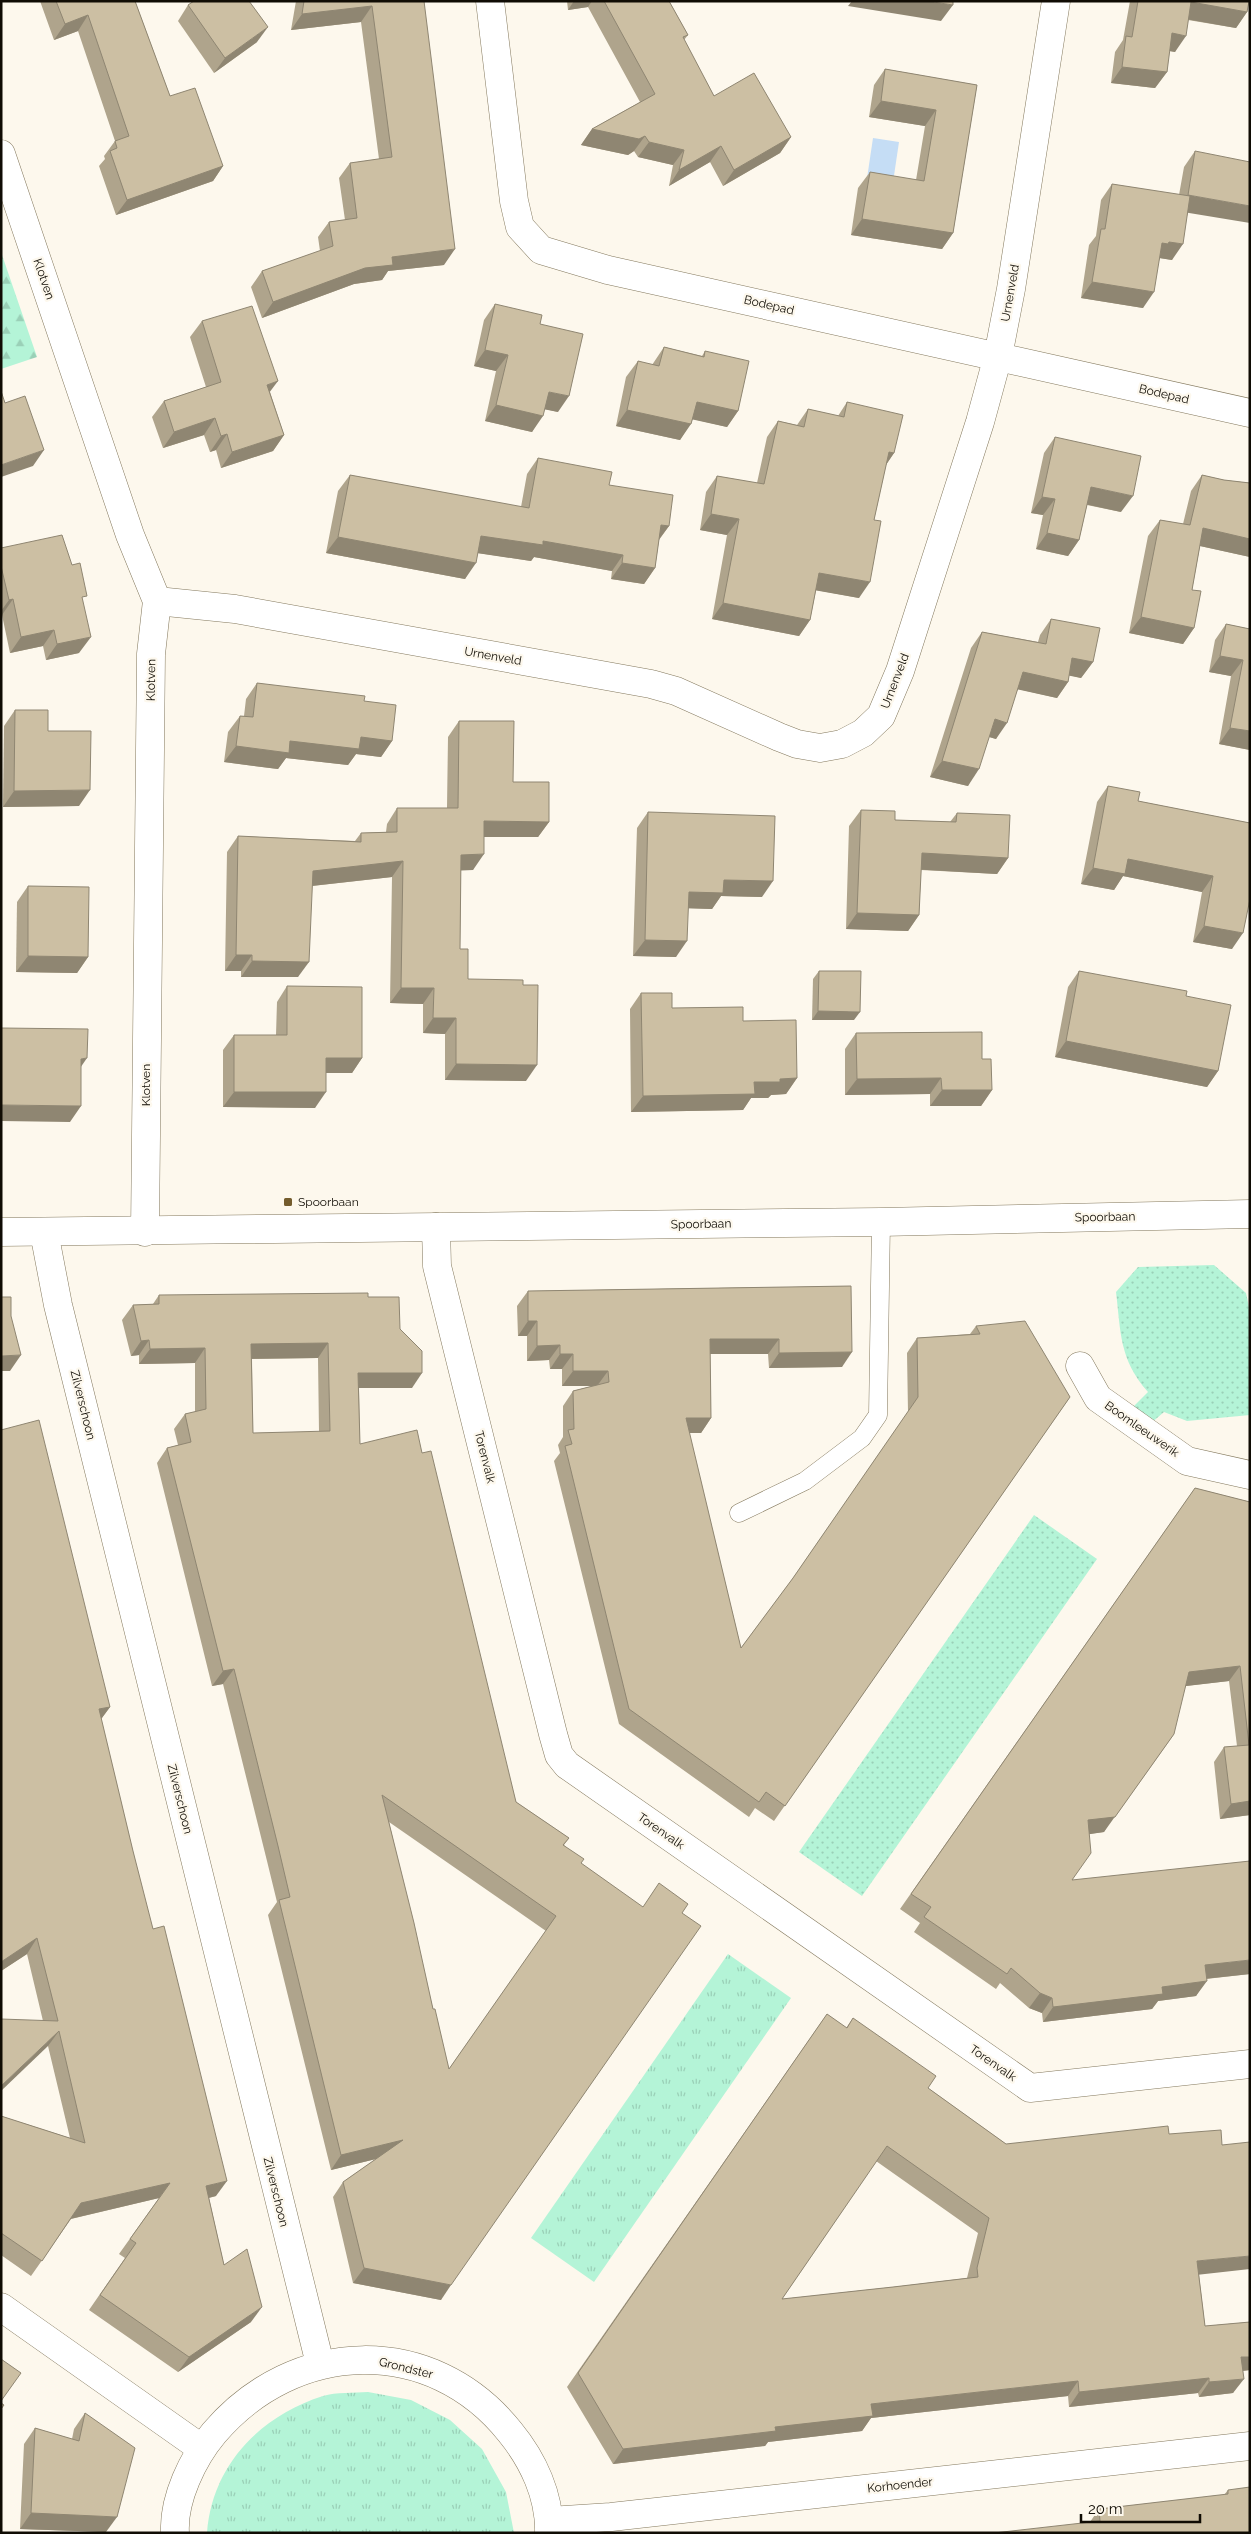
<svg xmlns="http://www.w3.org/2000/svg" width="1251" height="2534" font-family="Raleway,sans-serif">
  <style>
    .grass { fill: url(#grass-dots) }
    .forest { fill: url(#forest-firs) }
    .park { fill: url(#park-tufts) }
    .water { fill: #c5ddf5 }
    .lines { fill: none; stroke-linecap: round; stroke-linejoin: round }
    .service-casing { stroke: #84795e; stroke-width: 19 }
    .minor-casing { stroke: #84795e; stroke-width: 29 }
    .service { stroke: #fff; stroke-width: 18 }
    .minor { stroke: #fff; stroke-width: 28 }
    .wall { fill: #afa48c; fill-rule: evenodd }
    .shaded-wall { fill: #8f8672 }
    .building { fill: #ccbfa3; stroke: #8f8672; fill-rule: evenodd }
    .poi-dot { fill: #745c2d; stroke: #fdf8ed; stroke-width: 2 }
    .labels { text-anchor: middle; stroke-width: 4.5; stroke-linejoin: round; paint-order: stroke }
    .street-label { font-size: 12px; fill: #100c04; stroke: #fdf8ed }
    .poi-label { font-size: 12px; fill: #100c04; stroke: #fdf8ed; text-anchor: start }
  </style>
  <defs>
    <pattern id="grass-dots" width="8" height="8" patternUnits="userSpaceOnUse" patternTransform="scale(1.25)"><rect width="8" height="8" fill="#b4f4d7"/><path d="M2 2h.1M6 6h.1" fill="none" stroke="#9ad0b7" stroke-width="1.8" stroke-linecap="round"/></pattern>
    <pattern id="forest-firs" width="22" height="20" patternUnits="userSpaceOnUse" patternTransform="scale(1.25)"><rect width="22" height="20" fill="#b4f4d7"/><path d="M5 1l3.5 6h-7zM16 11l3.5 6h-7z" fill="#9ad0b7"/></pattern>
    <pattern id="park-tufts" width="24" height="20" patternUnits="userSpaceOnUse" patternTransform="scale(1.25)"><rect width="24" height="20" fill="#b4f4d7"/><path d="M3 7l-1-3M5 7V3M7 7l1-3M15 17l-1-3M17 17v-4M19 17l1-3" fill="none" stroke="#9ad0b7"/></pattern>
  </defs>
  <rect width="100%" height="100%" fill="#fdf8ed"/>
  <g class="grass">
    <path d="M1214 1265 1246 1293 1250 1312V1415L1187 1421 1164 1412 1150 1424 1130 1410 1148 1392C1119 1359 1121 1333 1116 1292L1138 1267Z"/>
    <path d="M1034 1515 1097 1559 862 1896 799 1852Z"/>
  </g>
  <path class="forest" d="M1 252 37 357 1 369Z"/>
  <g class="park">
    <path d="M728 1954 791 1998 594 2282 531 2238Z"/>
    <path d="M368 2392 411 2400 450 2420 482 2449 506 2492 514 2533H207C212 2465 260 2416 323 2396 336 2392 354 2393 368 2392Z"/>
  </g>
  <path class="water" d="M873 138 899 142 892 189 866 185Z"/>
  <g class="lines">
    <g class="service-casing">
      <path id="service" d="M739 1513 805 1481 862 1438 878 1415 881 1222"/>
    </g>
    <g class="minor-casing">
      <g id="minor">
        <path d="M490 1 514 201 520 227 541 250 608 270 1250 413"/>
        <path d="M1 154 130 535 157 601 151 654 145 1232"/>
        <path d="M157 601 235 609 651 684 676 691 779 737 797 744 820 748 842 744 863 733 881 716 900 671 980 422 998 356 1011 289 1056 1"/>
        <path d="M436 1227 437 1266 553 1734 559 1755 567 1765 1030 2088 1250 2064"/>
        <path d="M1 1232 881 1222 1250 1214"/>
        <path d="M44 1232 58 1305 320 2364"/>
        <path d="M1080 1366 1098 1398 1187 1461 1250 1475"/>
        <path d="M1 2307 201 2448"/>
        <path d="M549 2521 611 2517 1250 2446"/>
        <path d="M175 2533C173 2499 193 2458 214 2433 294 2339 431 2333 510 2432 533 2460 550 2496 549 2533"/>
      </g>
    </g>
    <use href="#service" class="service"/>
    <use href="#minor" class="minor"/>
  </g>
  <g class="wall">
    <path d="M40 1H135L170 96 223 166 213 181 116 215 99 166 105 159 104 156 115 141 78 31 54 40Z"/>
    <path d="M296 1H424L444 265 388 271 382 280 354 284 262 318 251 287 262 271 320 251 318 237 329 222 345 220 339 178 350 163 379 159 361 22 291 30Z"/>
    <path d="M567 1H669L688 35 684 40 714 96 791 137 780 153 723 186 710 162 669 186 673 165 638 157 634 151 628 155 581 145 592 129 640 102 588 7 568 10Z"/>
    <path d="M1130 1H1249L1247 12 1236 28 1188 20 1175 52 1169 51 1167 72 1155 88 1111 83 1115 52 1123 40Z"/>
    <path d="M188 5 257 42 214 73 178 21Z"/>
    <path d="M885 69 977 85 953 233 942 249 851 235 858 188 870 172 916 180 925 126 869 117 874 85Z"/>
    <path d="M1195 151 1188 213 1172 260 1160 258 1143 308 1081 298 1089 245 1096 236 1101 200 1112 184 1179 195 1184 167Z"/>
    <path d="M495 304 558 412 545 409 532 432 485 421 496 371 474 366 484 320Z"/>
    <path d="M202 321 270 392 284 435 273 451 221 468 216 450 210 452 204 435 163 448 152 417 164 401 206 387 190 337Z"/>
    <path d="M664 347 702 356 705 351 738 411 727 427 693 419 680 440 616 426 626 377 638 361 652 365Z"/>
    <path d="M847 402 894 453 886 465 874 520 859 598 816 590 810 620 799 636 712 619 727 535 700 530 706 492 717 476 757 483 767 437 778 421 797 425 808 409 838 416Z"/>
    <path d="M1055 437 1121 512 1087 505 1079 540 1068 556 1036 549 1043 515 1031 513 1044 453Z"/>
    <path d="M538 458 609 485 669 526 659 540 655 568 644 584 611 579 612 571 534 557 531 561 478 553 465 579 326 553 338 491 350 475 521 507 527 474Z"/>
    <path d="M1202 475 1224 480 1250 483V557L1200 546 1192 590 1194 628 1183 644 1129 633 1148 536 1160 520 1183 524 1191 491Z"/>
    <path d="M1 548 83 601 79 653 46 660 43 646 10 653 2 615 1 616Z"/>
    <path d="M1051 619 1093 662 1081 678 1069 675 1068 682 1057 698 1018 689 996 739 989 737 968 786 930 777 971 648 982 632 1038 642 1040 635Z"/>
    <path d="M1226 624 1250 629V750L1219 744 1231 676 1209 672 1215 640Z"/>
    <path d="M257 683 364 701 392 741 381 757 356 754 348 765 286 758 278 769 224 762 228 732 240 716H244L246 699Z"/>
    <path d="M15 710 48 731 79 806 3 807 4 726Z"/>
    <path d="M459 721 549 822 538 837H484L473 870H461L460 949 468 979 526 1081 445 1080V1034L423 1033V1004L390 1003 392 877 312 886 298 977H241V971H225L227 852 238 836 355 841 361 833 386 832 387 824 397 808H447L448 737Z"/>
    <path d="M1108 786 1138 801 1250 823 1232 949 1193 942 1202 892 1123 876 1114 890 1081 884 1097 802Z"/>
    <path d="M861 810 895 820 950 822 957 813 1008 858 997 874 921 870 919 915 908 931 846 929 849 826Z"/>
    <path d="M648 812 762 897 721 896 712 909 688 908 676 957 633 956 637 828Z"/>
    <path d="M28 886 88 957 77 973 16 972 17 902Z"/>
    <path d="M819 971 854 1020H812L813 979Z"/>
    <path d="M1079 971 1186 996 1218 1071 1207 1087 1055 1057 1068 987Z"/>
    <path d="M287 986 362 1058 352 1073H326L315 1108 223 1107V1050L234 1035H276L277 1002Z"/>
    <path d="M641 993 672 1008 743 1021 797 1078 786 1094 771 1095 768 1098H751L743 1110 631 1112 630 1009Z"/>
    <path d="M856 1033 982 1059 992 1090 981 1106H930V1094L845 1095V1049Z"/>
    <path d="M851 1286 842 1367 769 1368 768 1354H710L711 1418 701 1433H689L741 1648 791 1581 908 1412 907 1353 917 1338 970 1334 976 1326 1070 1397 774 1821 755 1808 749 1817 619 1724 554 1461 560 1453 558 1445 563 1437V1406L573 1391 592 1386H562V1369H550L549 1360 527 1361V1336H518L517 1306 528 1291Z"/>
    <path d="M159 1295 368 1297 400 1329 412 1388H359L360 1444 422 1453 516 1802 569 1838 564 1845 581 1863 441 2300 353 2283 333 2197 343 2182 376 2159 331 2170 268 1915 277 1902 267 1861 223 1684 212 1686 157 1463 167 1448 178 1445 174 1429 185 1414 195 1412V1363L139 1364V1355L131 1356 122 1320 133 1305 153 1304ZM318 1358 319 1432 253 1433 252 1359ZM389 1822 546 1931 449 2069 433 2009Z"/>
    <path d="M1 1430 110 1707 101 1719 216 2196 209 2198 224 2265 251 2322 178 2372 89 2310 125 2258 119 2254 159 2198 71 2219 31 2276 1 2255V2116L70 2138 48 2046 43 2021 27 1954 1 1971Z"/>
    <path d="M1195 1488 1250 1502V1815L1220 1819 1214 1762 1224 1747 1237 1746 1229 1681 1185 1686 1104 1832 1089 1834 1072 1880 1250 1974 1206 1979 1196 1996 1158 2001 1152 2009 1043 2022 1042 2013 1029 2008 1000 1983 996 1989 914 1932 920 1923 900 1909Z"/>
    <path d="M827 2014 846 2028 853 2018 928 2088 1006 2144 1169 2134 1199 2275 1205 2326 1250 2322V2370L1243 2371 1233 2393 1199 2397 1198 2393 1069 2407 1068 2396 871 2418 862 2431 768 2442 765 2446 613 2464 567 2387ZM876 2161 978 2233 967 2278 893 2287 782 2299Z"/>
    <path d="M85 2413 106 2532 20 2529 24 2444 35 2428 72 2439 74 2429Z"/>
    <path d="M1228 2490 1250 2533 1090 2522 1099 2509 1224 2495Z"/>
  </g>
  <g class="shaded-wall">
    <path d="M574 1H592L588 7 568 10Z"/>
    <path d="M852 1H927L953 5 941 21 848 6Z"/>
    <path d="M1191 2 1247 12 1236 28 1180 18Z"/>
    <path d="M372 6 361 22 291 30 302 14Z"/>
    <path d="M88 15 78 31 54 40 65 24Z"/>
    <path d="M268 27 257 42 214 73 225 58Z"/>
    <path d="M1172 33 1186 36 1175 52 1160 49Z"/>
    <path d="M1122 67 1167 72 1155 88 1111 83Z"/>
    <path d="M881 101 936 110 925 126 869 117Z"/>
    <path d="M592 129 645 136 634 151 628 155 581 145Z"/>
    <path d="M791 137 780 153 723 186 734 170Z"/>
    <path d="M649 142 684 150 673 165 638 157Z"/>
    <path d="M721 146 710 162 669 186 679 170Z"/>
    <path d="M223 166 213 181 116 215 127 200Z"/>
    <path d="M1188 195 1250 206V223L1177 211Z"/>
    <path d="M862 219 953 233 942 249 851 235Z"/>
    <path d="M1169 242 1183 244 1172 260 1159 258 1162 243Z"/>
    <path d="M455 249 444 265 388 271 382 280 354 284 262 318 273 302 392 257Z"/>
    <path d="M1092 282 1154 292 1143 308 1081 298Z"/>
    <path d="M485 350 508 355 496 371 474 366Z"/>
    <path d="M278 381 266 397 267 385Z"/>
    <path d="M549 392 569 396 558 412 538 408Z"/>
    <path d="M697 402 738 411 727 427 686 418Z"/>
    <path d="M496 405 543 416 532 432 485 421Z"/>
    <path d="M627 410 691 424 680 440 616 426Z"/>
    <path d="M215 418 204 435 163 448 174 432Z"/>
    <path d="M227 434 216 450 210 452 221 436Z"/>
    <path d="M284 435 273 451 221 468 232 452Z"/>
    <path d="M44 450 33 466 1 477V465Z"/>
    <path d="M889 452 894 453 883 469Z"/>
    <path d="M1091 487 1133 496 1121 512 1080 503Z"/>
    <path d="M1042 497 1055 499 1043 515 1031 513Z"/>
    <path d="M711 514 739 519 727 535 700 530Z"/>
    <path d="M661 525 669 526 657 542Z"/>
    <path d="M1203 528 1250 539V557L1191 544Z"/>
    <path d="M1047 533 1079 540 1068 556 1036 549Z"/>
    <path d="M481 536 543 541 623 555 612 571 534 557 531 561 470 552Z"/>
    <path d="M338 537 476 563 465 579 326 553Z"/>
    <path d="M622 563 655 568 644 584 611 579Z"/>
    <path d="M819 573 870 582 859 598 808 589Z"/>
    <path d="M13 599 2 615 1 616V611L9 600Z"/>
    <path d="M723 603 810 620 799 636 712 619Z"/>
    <path d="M1141 617 1194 628 1183 644 1129 633Z"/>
    <path d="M54 630 43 646 10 653 21 637Z"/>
    <path d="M91 637 79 653 46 660 57 644Z"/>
    <path d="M1220 656 1243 660 1231 676 1209 672Z"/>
    <path d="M1072 658 1093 662 1081 678 1061 674Z"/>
    <path d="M1023 672 1068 682 1057 698 1012 688Z"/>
    <path d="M995 719 1007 723 996 739 983 735Z"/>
    <path d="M1230 728 1250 731V750L1219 744Z"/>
    <path d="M361 737 392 741 381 757 356 754 348 765 286 758 278 769 224 762 236 746 290 741Z"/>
    <path d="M942 761 979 769 968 786 930 777Z"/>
    <path d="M90 790 79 806 3 807 14 791Z"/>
    <path d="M484 821 549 822 538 837H473Z"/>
    <path d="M922 853 1008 858 997 874 910 869Z"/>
    <path d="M484 854 473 870 450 871 461 855Z"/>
    <path d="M1128 859 1213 876 1202 892 1123 876 1114 890 1081 884 1093 868Z"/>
    <path d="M403 861 392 877 302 887 313 871Z"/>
    <path d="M724 880 773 881 762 897 721 896 712 909 677 908 689 892Z"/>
    <path d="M857 913 919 915 908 931 846 929Z"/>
    <path d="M1204 926 1243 933 1232 949 1193 942Z"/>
    <path d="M645 940 687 941 676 957 633 956Z"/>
    <path d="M236 955H252L241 971H225Z"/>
    <path d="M28 956 88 957 77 973 16 972Z"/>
    <path d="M252 961 309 962 298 977H241Z"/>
    <path d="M401 988H434L423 1004 390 1003Z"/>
    <path d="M818 1011 860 1012 854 1020H812Z"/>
    <path d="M433 1018H456L445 1034 423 1033Z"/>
    <path d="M1066 1041 1218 1071 1207 1087 1055 1057Z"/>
    <path d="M87 1058 76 1074 81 1059Z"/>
    <path d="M326 1058H362L352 1073H315Z"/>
    <path d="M456 1064 537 1065 526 1081 445 1080Z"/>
    <path d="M797 1078 786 1094 771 1095 768 1098H751L743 1110 631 1112 643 1096 780 1079Z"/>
    <path d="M941 1078 930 1094 845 1095 857 1079Z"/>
    <path d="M942 1090H992L981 1106H930Z"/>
    <path d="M234 1092H326L315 1108 223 1107Z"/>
    <path d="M1 1105 81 1106 70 1122 1 1121Z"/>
    <path d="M528 1321H537L527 1336H518Z"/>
    <path d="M710 1339H779L768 1354H699Z"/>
    <path d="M149 1340 139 1355 131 1356 141 1341Z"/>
    <path d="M328 1343 318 1358 241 1359 251 1344Z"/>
    <path d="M560 1345 549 1360 527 1361 537 1346Z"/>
    <path d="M205 1348 195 1363 139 1364 150 1349Z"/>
    <path d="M852 1352 842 1367 769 1368 779 1353Z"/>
    <path d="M560 1354H573L562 1369H550Z"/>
    <path d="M21 1355 10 1371H1V1356Z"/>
    <path d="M573 1371H608L597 1386H562Z"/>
    <path d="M358 1373H422L412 1388H348Z"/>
    <path d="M686 1418H711L701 1433H675Z"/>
    <path d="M1240 1666 1229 1681 1178 1687 1189 1672Z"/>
    <path d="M234 1669 223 1684 212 1686 223 1671Z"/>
    <path d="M110 1707 99 1722V1709Z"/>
    <path d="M1174 1734 1104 1832 1077 1836 1088 1820Z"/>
    <path d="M1250 1801V1815L1220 1819 1231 1804Z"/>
    <path d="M37 1938 27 1954 1 1971V1962Z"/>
    <path d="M1250 1960V1974L1194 1980 1205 1965Z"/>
    <path d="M1207 1981 1196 1996 1158 2001 1152 2009 1043 2022 1053 2007 1162 1987Z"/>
    <path d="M1040 1993 1052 1998 1042 2013 1029 2008Z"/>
    <path d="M59 2031 48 2046 1 2091V2086Z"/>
    <path d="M403 2140 392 2155 331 2170 341 2155Z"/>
    <path d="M227 2181 216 2196 195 2201 206 2186Z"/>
    <path d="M170 2183 159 2198 70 2219 81 2203Z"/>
    <path d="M1250 2256V2269L1187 2276 1197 2261Z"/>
    <path d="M364 2268 451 2285 441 2300 353 2283Z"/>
    <path d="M262 2307 251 2322 178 2372 189 2357Z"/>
    <path d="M1241 2357H1250V2370L1231 2372Z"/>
    <path d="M1209 2378 1198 2393 1069 2407 1079 2392Z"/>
    <path d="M1244 2379 1233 2393 1199 2397 1209 2382Z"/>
    <path d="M1078 2381 1068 2396 871 2418 862 2431 768 2442 765 2446 613 2464 623 2449 775 2427 871 2404Z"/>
    <path d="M31 2513 117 2517 106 2532 20 2529Z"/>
  </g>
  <g class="building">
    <path d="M56 1H135L170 96 195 88 223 166 127 200 110 151 117 148 115 141 129 136 88 15 65 24Z"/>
    <path d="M194 1H249L268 27 225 58 188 5Z"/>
    <path d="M304 1H424L455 249 392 257 393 265 365 268 273 302 262 271 333 246 329 222 357 218 350 163 392 157 372 6 302 14Z"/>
    <path d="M604 1H669L688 35 683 37 714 96 754 73 791 137 734 170 721 146 679 170 684 150 649 142 645 136 639 139 592 129 655 94Z"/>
    <path d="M927 1H953V5Z"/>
    <path d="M1138 1H1249L1247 12 1191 2 1186 36 1172 33 1167 72 1122 67 1126 36 1132 37Z"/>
    <path d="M885 69 977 85 953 233 862 219 870 172 924 181 936 110 881 101Z"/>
    <path d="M1195 151 1250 162V206L1188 195Z"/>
    <path d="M1112 184 1190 196 1183 244 1169 242 1168 244 1162 243 1154 292 1092 282 1101 229H1105Z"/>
    <path d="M495 304 542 315 540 324 583 334 569 396 549 392 543 416 496 405 508 355 485 350Z"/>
    <path d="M252 306 278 381 267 385 284 435 232 452 227 434 221 436 215 418 174 432 164 401 221 382 202 321Z"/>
    <path d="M664 347 704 357 705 351 749 361 738 411 697 402 691 424 627 410 638 361 659 366Z"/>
    <path d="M1 391 5 403 25 396 44 450 1 465Z"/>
    <path d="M847 402 903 415 894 453 889 452 874 520 881 521 870 582 819 573 810 620 723 603 739 519 711 514 717 476 764 484 778 421 804 427 808 409 844 417Z"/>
    <path d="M1055 437 1141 456 1133 496 1091 487 1079 540 1047 533 1055 499 1042 497Z"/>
    <path d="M538 458 612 472 609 485 673 495 669 526 661 525 655 568 622 563 623 555 543 541V545L481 536 476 563 338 537 350 475 529 508Z"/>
    <path d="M1202 475 1224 480 1250 483V539L1203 528 1192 590 1201 591 1194 628 1141 617 1160 520 1190 525Z"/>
    <path d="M62 535 72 565 80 563 87 596 82 597 91 637 57 644 54 630 21 637 13 599 9 600 1 566V548Z"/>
    <path d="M1051 619 1100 628 1093 662 1072 658 1068 682 1023 672 1007 723 995 719 979 769 942 761 982 632 1046 644Z"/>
    <path d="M1226 624 1250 629V731L1230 728 1243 660 1220 656Z"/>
    <path d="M257 683 365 696 364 701 396 705 392 741 361 737 359 749 290 741 289 753 236 746 240 716 253 717Z"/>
    <path d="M15 710H48V731H91L90 790 14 791Z"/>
    <path d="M459 721H514L513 782H549V822L484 821V854L461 855 460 949H468V979L523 980V985H538L537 1065 456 1064V1018H433L434 988H401L403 861 313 871 309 962 252 961V955H236L238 836 361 842V833L397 832V808H458Z"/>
    <path d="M1108 786 1140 792 1138 801 1250 823V899L1243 933 1204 926 1213 876 1128 859 1125 874 1093 868Z"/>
    <path d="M861 810 895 811V820L956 822 957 813 1010 815 1008 858 922 853 919 915 857 913Z"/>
    <path d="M648 812 775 816 773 881 724 880 723 893 689 892 687 941 645 940Z"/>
    <path d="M28 886 89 887 88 957 28 956Z"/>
    <path d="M819 971H861L860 1012 818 1011Z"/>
    <path d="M1079 971 1187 991 1186 996 1231 1005 1218 1071 1066 1041Z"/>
    <path d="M287 986 362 987V1058H326V1092H234V1035H287Z"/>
    <path d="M641 993H672V1008L743 1007V1021L796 1020 797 1078 780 1079V1082H754L755 1094 643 1096Z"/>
    <path d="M1 1028 88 1029 87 1058 81 1059V1106L1 1105Z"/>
    <path d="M982 1032V1059H991L992 1090H942L941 1078 857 1079 856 1033Z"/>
    <path d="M851 1286 852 1352 779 1353V1339H710L711 1418H686L741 1648 793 1578 918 1397 917 1338 980 1334 976 1326 1025 1321 1070 1397 785 1806 766 1792 759 1802 629 1709 565 1446 572 1444 568 1430 574 1429 573 1391 609 1382 608 1371H573V1354H560V1345L537 1346V1321H528V1291Z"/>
    <path d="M368 1293V1297H399L400 1329 422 1351V1373H358L360 1444 417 1430 422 1453 431 1451 516 1802 569 1838 563 1845 584 1859 581 1863 643 1907 659 1883 688 1904 682 1913 701 1926 451 2285 364 2268 343 2182 403 2140 341 2155 279 1900 290 1897 278 1846 234 1669 223 1671 167 1448 191 1442 185 1414 206 1409 205 1348 150 1349 149 1340 141 1341 133 1305 159 1304V1295ZM328 1343 330 1431 253 1433 251 1344ZM382 1795 556 1916 449 2069 435 2009H433L414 1923Z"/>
    <path d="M1 1297H11V1316L21 1355 1 1356Z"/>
    <path d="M39 1420 110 1707 99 1709 133 1851 153 1929 164 1926 227 2181 206 2186 224 2265 247 2249 262 2307 189 2357 100 2295 136 2243 130 2239 170 2183 81 2203 42 2261 1 2233V2116L85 2143 59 2031 1 2086V2019L58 2021 37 1938 1 1962V1430Z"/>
    <path d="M1195 1488 1250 1502V1801L1231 1804 1224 1747 1249 1745 1240 1666 1189 1672 1174 1734 1115 1817 1088 1820 1091 1853 1072 1880 1250 1861V1960L1205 1965 1207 1981 1162 1987 1163 1994 1053 2007 1052 1998 1040 1993 1011 1968 1007 1974 924 1917 931 1907 911 1894Z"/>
    <path d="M827 2014 847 2028 853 2018 936 2076 928 2088 1006 2144 1168 2126 1169 2134 1221 2130 1222 2145 1250 2142V2256L1197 2261 1205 2326 1250 2322V2357H1241L1244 2379 1209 2382V2378L1079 2392 1078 2381 871 2404 873 2416 775 2427 776 2431 623 2449 578 2373ZM887 2146 989 2218 977 2268 978 2277 893 2287 782 2299Z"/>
    <path d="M1 2359 21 2373 1 2401Z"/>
    <path d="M1 2403 4 2405 1 2409Z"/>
    <path d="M85 2413 135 2448 117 2517 31 2513 35 2428 79 2441Z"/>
    <path d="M1250 2487V2533H994L1100 2521 1099 2509 1228 2494V2490Z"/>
  </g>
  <rect class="poi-dot" x="283" y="1197" width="10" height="10" rx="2.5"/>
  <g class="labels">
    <g class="street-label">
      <text transform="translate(44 279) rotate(71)" y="4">Klotven</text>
      <text transform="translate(1010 293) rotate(-80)" y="4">Urnenveld</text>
      <text transform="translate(769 305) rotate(13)" y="4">Bodepad</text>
      <text transform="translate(1164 394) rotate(13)" y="4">Bodepad</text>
      <text transform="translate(493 656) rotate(10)" y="4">Urnenveld</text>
      <text transform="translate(151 680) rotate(-89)" y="4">Klotven</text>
      <text transform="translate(895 681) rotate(-69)" y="4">Urnenveld</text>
      <text transform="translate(146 1085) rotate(-90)" y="4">Klotven</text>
      <text transform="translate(1105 1217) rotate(-1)" y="4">Spoorbaan</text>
      <text transform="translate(701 1224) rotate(-1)" y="4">Spoorbaan</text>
      <text transform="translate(83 1405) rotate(76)" y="4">Zilverschoon</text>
      <text transform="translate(1142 1429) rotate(35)" y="4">Boomleeuwerik</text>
      <text transform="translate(485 1457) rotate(76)" y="4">Torenvalk</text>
      <text transform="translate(180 1799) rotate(76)" y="4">Zilverschoon</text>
      <text transform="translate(661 1831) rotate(35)" y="4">Torenvalk</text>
      <text transform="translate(993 2063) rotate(35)" y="4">Torenvalk</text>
      <text transform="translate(276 2192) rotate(76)" y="4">Zilverschoon</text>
      <text transform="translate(406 2368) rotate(14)" y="4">Grondster</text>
      <text transform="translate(900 2485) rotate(-6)" y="4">Korhoender</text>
    </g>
    <g class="poi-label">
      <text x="298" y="1206">Spoorbaan</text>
    </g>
  </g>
  <rect width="1251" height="2534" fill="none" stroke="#100c04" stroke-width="5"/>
  <path d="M1081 2514v8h119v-8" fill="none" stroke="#100c04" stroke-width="2.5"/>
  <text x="1088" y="2514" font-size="15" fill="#100c04" stroke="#fdf8ed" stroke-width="4" paint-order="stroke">20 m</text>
</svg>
